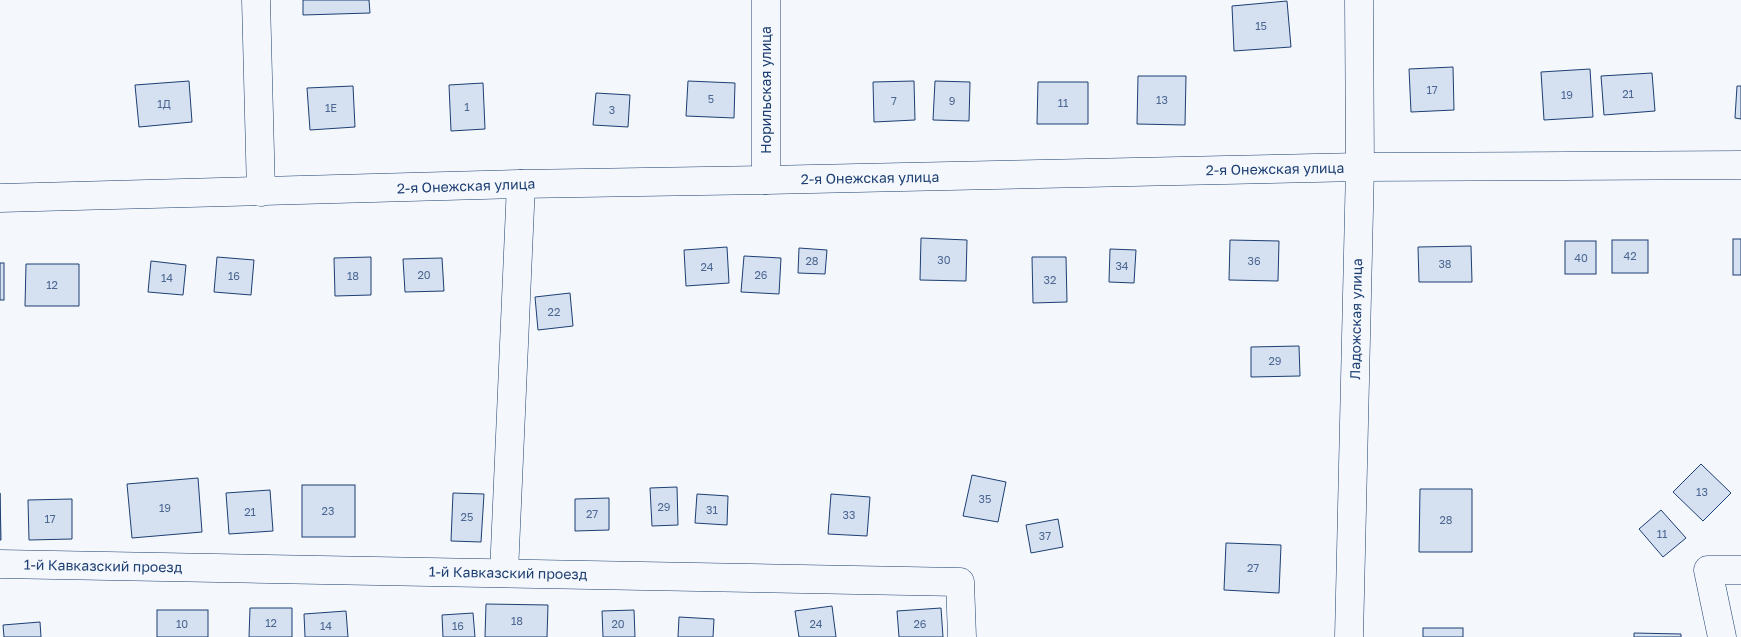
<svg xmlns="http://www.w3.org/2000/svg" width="1741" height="637" font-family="'Golos Text',sans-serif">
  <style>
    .building { fill: #d5e0f0; stroke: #1d3f73 }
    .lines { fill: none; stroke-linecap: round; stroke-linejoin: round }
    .minor-casing { stroke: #1d3f73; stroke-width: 29 }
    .minor { stroke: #f4f7fb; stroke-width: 28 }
    .labels { text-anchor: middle; stroke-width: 4; stroke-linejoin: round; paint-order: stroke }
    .number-label { font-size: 11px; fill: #4b6792 }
    .street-label { font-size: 14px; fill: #1d3f73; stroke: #f4f7fb }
  </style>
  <rect width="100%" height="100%" fill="#f4f7fb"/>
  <g class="building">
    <path d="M303 0H369L370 13 303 15Z"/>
    <path d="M1287 1 1291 47 1234 51 1232 6Z"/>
    <path d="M1453 67 1454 110 1411 112 1409 69Z"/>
    <path d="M1590 69 1593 117 1544 120 1541 72Z"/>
    <path d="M1652 73 1655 111 1604 115 1601 76Z"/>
    <path d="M1138 76H1186L1185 125 1137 124Z"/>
    <path d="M189 81 192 122 139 127 135 85Z"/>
    <path d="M688 81 735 83 734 118 686 116Z"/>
    <path d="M914 81 915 120 874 122 873 82Z"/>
    <path d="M935 81 970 82 969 121 933 120Z"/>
    <path d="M1038 82H1088V124H1037Z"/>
    <path d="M483 83 485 129 451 131 449 85Z"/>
    <path d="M353 86 355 127 310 130 307 88Z"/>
    <path d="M1737 86H1741V119L1735 118Z"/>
    <path d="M596 93 630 95 628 127 593 125Z"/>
    <path d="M921 238 967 240 966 281 920 280Z"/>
    <rect x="1733" y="239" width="8" height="36"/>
    <path d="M1230 240 1279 241 1278 281 1229 280Z"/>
    <rect x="1612" y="240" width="36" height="33"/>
    <rect x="1565" y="241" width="31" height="33"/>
    <path d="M1471 246 1472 282H1419L1418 247Z"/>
    <path d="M727 247 729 283 686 286 684 250Z"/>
    <path d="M799 248 827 250 825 274 798 273Z"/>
    <path d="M1110 249 1136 250 1134 283 1109 282Z"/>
    <path d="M744 256 781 258 779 294 741 292Z"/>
    <path d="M217 257 254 260 251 295 214 292Z"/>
    <path d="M371 257V295L335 296 334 258Z"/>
    <path d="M1032 257H1066L1067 302 1033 303Z"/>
    <path d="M442 258 444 291 405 292 403 259Z"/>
    <path d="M151 261 186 265 183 295 148 292Z"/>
    <rect x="0" y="263" width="4" height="37"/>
    <path d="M26 264H79V306H25Z"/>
    <path d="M570 293 573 326 538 330 535 297Z"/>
    <path d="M1299 346 1300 376 1251 377V347Z"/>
    <path d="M1701 464 1731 493 1703 521 1673 492Z"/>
    <path d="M972 475 1006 482 998 522 963 516Z"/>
    <path d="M198 478 202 532 132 538 127 484Z"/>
    <rect x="302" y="485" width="53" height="52"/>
    <path d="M677 487 678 525 652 526 650 488Z"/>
    <path d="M1420 489H1472V552H1419Z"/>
    <path d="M270 490 273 531 229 534 226 493Z"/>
    <path d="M0 493 1 540H0Z"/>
    <path d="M453 493 484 494 481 542 451 541Z"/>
    <path d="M697 494 728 496 727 525 695 523Z"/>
    <path d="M831 494 870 497 867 536 828 534Z"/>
    <path d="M609 498V530L575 531V499Z"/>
    <path d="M72 499V539L29 540 28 500Z"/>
    <path d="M1661 510 1686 538 1663 557 1639 529Z"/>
    <path d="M1058 519 1063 547 1031 553 1026 525Z"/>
    <path d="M1226 543 1281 545 1279 593 1224 590Z"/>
    <path d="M486 604 548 605 547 637H485Z"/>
    <path d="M832 606 836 637H799L795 611Z"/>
    <path d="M250 608H292V637H249Z"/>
    <path d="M941 608 943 637H899L897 611Z"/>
    <rect x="157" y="610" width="51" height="27"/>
    <path d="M634 610 635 637H603L602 611Z"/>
    <path d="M346 611 348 637H305L304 614Z"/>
    <path d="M473 613 475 637H443L442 615Z"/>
    <path d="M679 617 714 619 713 637H678Z"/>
    <path d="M40 622 41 637H4L3 625Z"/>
    <rect x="1423" y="628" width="40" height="9"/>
    <path d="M1634 633 1681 634V637H1634Z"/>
  </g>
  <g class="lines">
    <g class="minor-casing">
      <g id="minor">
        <path d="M256 0 261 192"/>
        <path d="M766 0V180"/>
        <path d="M0 198 521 184 766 180 1360 167 1741 165"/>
        <path d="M0 564 960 582 962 637"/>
        <path d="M504 573 521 184"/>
        <path d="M1349 637 1360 167 1359 0"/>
        <path d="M1722 637 1708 570H1741"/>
      </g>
    </g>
    <use href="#minor" class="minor"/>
  </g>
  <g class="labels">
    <g class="number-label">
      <text x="1261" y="30">15</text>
      <text x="1432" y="94">17</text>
      <text x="1628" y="98">21</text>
      <text x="1567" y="99">19</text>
      <text x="711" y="103">5</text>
      <text x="1162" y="104">13</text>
      <text x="894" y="105">7</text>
      <text x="952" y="105">9</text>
      <text x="1063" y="107">11</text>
      <text x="164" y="108">1Д</text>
      <text x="467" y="111">1</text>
      <text x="331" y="112">1Е</text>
      <text x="612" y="114">3</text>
      <text x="1630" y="260">42</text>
      <text x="1581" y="262">40</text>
      <text x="944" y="264">30</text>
      <text x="812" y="265">28</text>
      <text x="1254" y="265">36</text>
      <text x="1445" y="268">38</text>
      <text x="1122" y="270">34</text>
      <text x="707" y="271">24</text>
      <text x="424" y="279">20</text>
      <text x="761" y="279">26</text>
      <text x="234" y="280">16</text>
      <text x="353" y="280">18</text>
      <text x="167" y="282">14</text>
      <text x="1050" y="284">32</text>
      <text x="52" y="289">12</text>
      <text x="554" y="316">22</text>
      <text x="1275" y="365">29</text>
      <text x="1702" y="496">13</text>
      <text x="985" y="503">35</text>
      <text x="664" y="511">29</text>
      <text x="165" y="512">19</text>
      <text x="712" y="514">31</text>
      <text x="328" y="515">23</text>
      <text x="250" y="516">21</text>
      <text x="592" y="518">27</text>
      <text x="849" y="519">33</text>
      <text x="467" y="521">25</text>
      <text x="50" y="523">17</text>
      <text x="1446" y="524">28</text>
      <text x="1662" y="538">11</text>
      <text x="1045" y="540">37</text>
      <text x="1253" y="572">27</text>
      <text x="517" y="625">18</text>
      <text x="271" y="627">12</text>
      <text x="182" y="628">10</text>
      <text x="618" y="628">20</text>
      <text x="816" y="628">24</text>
      <text x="920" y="628">26</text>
      <text x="326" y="630">14</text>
      <text x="458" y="630">16</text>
    </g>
    <g class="street-label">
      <text transform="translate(766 90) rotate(-90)" y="5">Норильская улица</text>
      <text transform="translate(1275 169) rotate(-1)" y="5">2-я Онежская улица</text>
      <text transform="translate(870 178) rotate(-1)" y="5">2-я Онежская улица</text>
      <text transform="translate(466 186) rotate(-2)" y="5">2-я Онежская улица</text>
      <text transform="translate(1356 319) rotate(-89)" y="5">Ладожская улица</text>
      <text transform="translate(103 566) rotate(1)" y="5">1-й Кавказский проезд</text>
      <text transform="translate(508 573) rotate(1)" y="5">1-й Кавказский проезд</text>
    </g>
  </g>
</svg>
